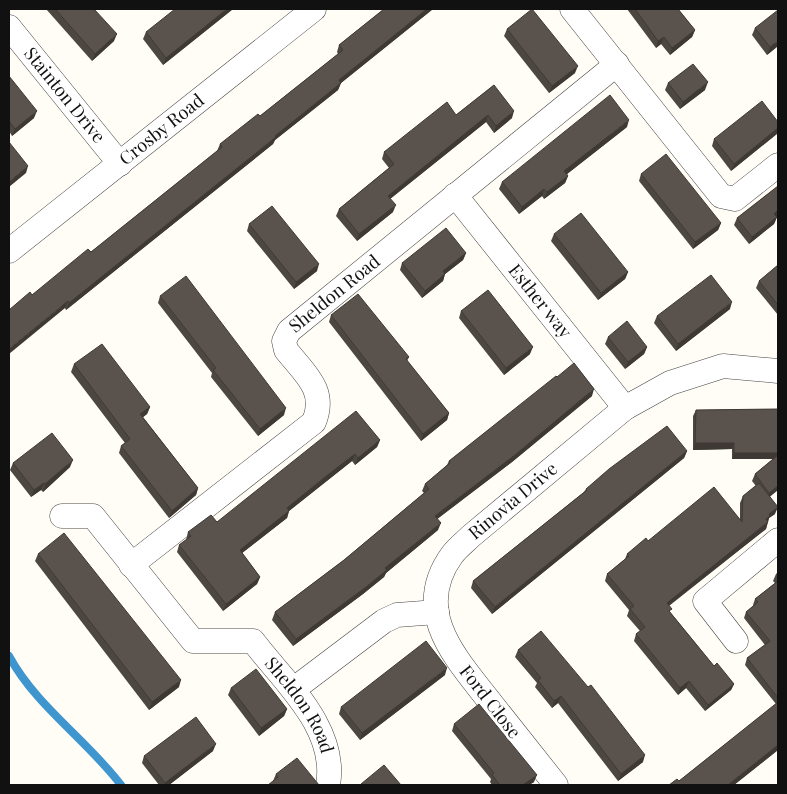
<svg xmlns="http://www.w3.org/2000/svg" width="787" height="794" font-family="'Playfair Display',serif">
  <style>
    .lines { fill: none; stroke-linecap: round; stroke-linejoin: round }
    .stream { stroke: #3f96cf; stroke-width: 8 }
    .minor-casing { stroke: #444; stroke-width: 25 }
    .minor { stroke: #fff; stroke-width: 24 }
    .wall { fill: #4d4742 }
    .shaded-wall { fill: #3f3936 }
    .building { fill: #5a524d; stroke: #3f3936 }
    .labels { text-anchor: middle; stroke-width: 5; stroke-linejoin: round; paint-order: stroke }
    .street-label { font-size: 18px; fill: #111; stroke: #fff }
  </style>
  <rect width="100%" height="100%" fill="#fffdf5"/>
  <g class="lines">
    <path class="stream" d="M9 656C36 706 87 740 121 785"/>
    <g class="minor-casing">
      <g id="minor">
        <path d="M572 9 721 196 735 199 778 165"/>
        <path id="s1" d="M9 27 120 164"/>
        <path id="s2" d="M455 195 625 408"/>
        <path id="s3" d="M9 251 314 9"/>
        <path id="s4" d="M62 516H93L193 641H253C284 682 338 728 328 785"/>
        <path id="s5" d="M131 565 314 422C327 390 305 374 286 350L284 341 289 331 617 64"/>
        <path d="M736 641 705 601 778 540"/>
        <path d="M294 689 384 621 397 615 437 612"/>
        <path id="s6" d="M556 785C533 756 510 727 487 698 454 656 412 610 452 555 457 548 465 542 471 536L625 408 670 383 723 366 778 371"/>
      </g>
    </g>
    <use href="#minor" class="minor"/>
  </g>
  <g class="wall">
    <path d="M46 9H94L114 41 92 61Z"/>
    <path d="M233 9 163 65 143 39 146 32Z"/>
    <path d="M384 9H433L341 83 338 90 275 140 273 144 66 310 65 308 32 295 91 252 217 151 220 144 260 116 338 54 337 52 339 45Z"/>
    <path d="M627 9H678L695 30 692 37 670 55 661 44 656 48Z"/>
    <path d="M755 28 778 46 767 55 752 35Z"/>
    <path d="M507 29 575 73 549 93 504 36Z"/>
    <path d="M9 76 34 118 12 136 9 131Z"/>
    <path d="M668 83 705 90 680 109 665 90Z"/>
    <path d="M494 85 512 118 494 133 486 122 390 199 393 212 357 241 336 216 339 209 389 168 382 159 384 152 456 115Z"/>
    <path d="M778 122V133L731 171 712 146 714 139Z"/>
    <path d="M627 127 567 174 568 176 565 183 544 199 542 196 519 214 499 189 502 182Z"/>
    <path d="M641 174 721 223 718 230 693 249 639 181Z"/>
    <path d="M778 186V216L777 217 774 224 749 244 734 225 737 218Z"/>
    <path d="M249 224 317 271 294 289 247 231Z"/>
    <path d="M554 234 628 272 625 279 598 300 551 241Z"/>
    <path d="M466 253 463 260 445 274 443 281 422 298 400 270 402 263Z"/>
    <path d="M778 265V315L756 288 759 281Z"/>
    <path d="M160 296 284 415 258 436 211 377 212 373 158 303Z"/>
    <path d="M730 309 676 351 654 323 657 316Z"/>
    <path d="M461 311 530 354 504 375 459 318Z"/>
    <path d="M331 315 409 357 407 361 449 413 447 420 421 441 329 322Z"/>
    <path d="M608 337 647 347 644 354 625 369 605 344Z"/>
    <path d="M74 364 150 407 147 414 143 417 198 488 196 495 169 518 119 453 121 446 125 443 71 372Z"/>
    <path d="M557 377 592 396 512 462 437 519 438 530 386 573 384 577 363 594 293 646 272 620 275 612 344 560 424 493 422 491 425 484 447 465 449 461Z"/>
    <path d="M778 409V490L769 497 775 514 769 518 766 529 669 606 670 612 714 666 734 684 731 690 705 711 686 688 678 695 634 641 636 634 640 631 627 616 629 610 605 581 607 574 625 559 627 554 648 541 740 519V503L743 496 756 486 752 481 755 474 773 459H732V449L693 450V416L696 410Z"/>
    <path d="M380 440 377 447 355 465 352 461 323 484 289 511 287 518 242 553 260 577 257 584 223 611 177 552 179 545 186 540 188 532 217 522Z"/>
    <path d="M687 451 684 458 492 614 471 588 473 581 584 492 586 489Z"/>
    <path d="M13 463 70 467 43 492 41 490 31 497 10 470Z"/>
    <path d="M38 554 179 687 149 710 35 561Z"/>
    <path d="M778 572V750L734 785H669L679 781 776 704 745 665 747 658 765 645 744 618 746 612 753 606V605L755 599 775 583 773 581 776 574Z"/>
    <path d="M518 650 643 762 618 781 558 703 552 708 535 687 537 683 515 657Z"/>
    <path d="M445 675 360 740 339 714 341 707Z"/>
    <path d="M231 688 287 709 284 716 259 736 228 695Z"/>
    <path d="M454 724 534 782 529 785H492L490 782 491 779 452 731Z"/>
    <path d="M213 751 169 785H159L142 763 144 756Z"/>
    <path d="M276 774 319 785 273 781Z"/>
  </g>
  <g class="shaded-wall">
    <path d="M227 9H233L163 65 166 58Z"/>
    <path d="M427 9H433L341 83 338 90 275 140 273 144 66 310 69 303 275 136 339 80Z"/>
    <path d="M695 30 692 37 670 55 672 48Z"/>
    <path d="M117 34 114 41 92 61 95 54Z"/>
    <path d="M664 37 661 44 656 48 658 41Z"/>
    <path d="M778 41V46L767 55 770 47Z"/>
    <path d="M578 66 575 73 549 93 552 86Z"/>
    <path d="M708 82 705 90 680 109 683 102Z"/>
    <path d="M37 111 34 118 12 136 15 129Z"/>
    <path d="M514 111 512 118 494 133 496 126Z"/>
    <path d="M488 115 486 122 385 203 388 196Z"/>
    <path d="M629 120 627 127 562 178 564 171Z"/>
    <path d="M778 128V133L731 171 734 164Z"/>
    <path d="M28 166 26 173 9 187V182Z"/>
    <path d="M568 176 565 183 544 199 547 192Z"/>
    <path d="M544 189 542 196 519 214 522 207Z"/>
    <path d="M396 205 393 212 357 241 359 234Z"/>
    <path d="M778 210V216L772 221 774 214Z"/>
    <path d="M777 217 774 224 749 244 752 237Z"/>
    <path d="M721 223 718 230 693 249 695 242Z"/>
    <path d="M466 253 463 260 440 278 443 271Z"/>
    <path d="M319 264 317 271 294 289 296 282Z"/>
    <path d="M628 272 625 279 598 300 601 293Z"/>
    <path d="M445 274 443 281 422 298 425 291Z"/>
    <path d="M68 301 65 308 9 354V349Z"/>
    <path d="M732 302 730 309 676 351 678 344Z"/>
    <path d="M533 347 530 354 504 375 506 368Z"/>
    <path d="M647 347 644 354 625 369 628 362Z"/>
    <path d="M594 389 592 396 512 462 432 523 435 516Z"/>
    <path d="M150 407 147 414 138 421 140 414Z"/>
    <path d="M286 408 284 415 258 436 260 429Z"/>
    <path d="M449 413 447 420 421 441 423 434Z"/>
    <path d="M380 440 377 447 355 465 358 458Z"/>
    <path d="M695 443H734L732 449 693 450Z"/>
    <path d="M687 451 684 458 492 614 495 607Z"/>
    <path d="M734 453H778V459H732Z"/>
    <path d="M355 454 352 461 289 511 287 518 237 557 240 550 287 508Z"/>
    <path d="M73 460 70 467 43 492 45 484Z"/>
    <path d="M44 483 41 490 31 497 34 490Z"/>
    <path d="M778 486V490L767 499 769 493Z"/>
    <path d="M198 488 196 495 169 518 172 511Z"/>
    <path d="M778 507 775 514 769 518 766 529 664 609 667 603 769 514Z"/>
    <path d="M441 523 438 530 386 573 384 577 363 594 293 646 296 639 385 568Z"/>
    <path d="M260 577 257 584 223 611 226 604Z"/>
    <path d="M447 668 445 675 360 740 362 733Z"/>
    <path d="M181 680 179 687 149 710 152 702Z"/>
    <path d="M689 681 686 688 678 695 680 688Z"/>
    <path d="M734 684 731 690 705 711 708 705Z"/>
    <path d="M561 696 558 703 552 708 554 701Z"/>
    <path d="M287 709 284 716 259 736 261 728Z"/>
    <path d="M216 744 213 751 169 785H164L165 783Z"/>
    <path d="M778 745V750L734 785H728Z"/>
    <path d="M645 755 643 762 618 781 621 774Z"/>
    <path d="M537 775 534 782 529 785H523Z"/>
  </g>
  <g class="building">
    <path d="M55 9H94L117 34 95 54Z"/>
    <path d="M175 9H227L166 58 146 32Z"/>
    <path d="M384 9H427L339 80 341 83 275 136 276 137 69 303 68 301 9 349V310L30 292 32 295 88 249 91 252 222 147 220 144 258 114 260 116 343 50 339 45Z"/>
    <path d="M532 9 578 66 552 86 507 29Z"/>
    <path d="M635 9H678L695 30 672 48 664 37 658 41Z"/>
    <path d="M778 10V41L770 47 755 28Z"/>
    <path d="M693 64 708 82 683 102 668 83Z"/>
    <path d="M9 76 37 111 15 129 9 121Z"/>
    <path d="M494 85 514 111 496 126 488 115 388 196 396 205 359 234 339 209 394 164 384 152 447 102 456 115Z"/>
    <path d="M610 95 629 120 564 171 568 176 547 192 544 189 522 207 502 182Z"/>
    <path d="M762 101 778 122V128L734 164 714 139Z"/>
    <path d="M9 142 28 166 9 182Z"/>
    <path d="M666 154 721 223 695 242 641 174Z"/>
    <path d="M778 186V210L774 214 777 217 752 237 737 218Z"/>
    <path d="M272 206 319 264 296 282 249 224Z"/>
    <path d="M581 213 628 272 601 293 554 234Z"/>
    <path d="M446 228 466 253 443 271 445 274 425 291 402 263Z"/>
    <path d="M778 265V305L759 281Z"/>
    <path d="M711 275 732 302 678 344 657 316Z"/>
    <path d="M186 276 286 408 260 429 213 370 216 368 160 296Z"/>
    <path d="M488 290 533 347 506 368 461 311Z"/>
    <path d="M358 294 409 357 406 359 449 413 423 434 331 315Z"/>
    <path d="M627 321 647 347 628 362 608 337Z"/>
    <path d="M102 344 150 407 140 414 198 488 172 511 121 446 130 439 74 364Z"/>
    <path d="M574 363 594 389 515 455 435 516 441 523 385 568 387 570 366 587 296 639 275 612 344 560 429 489 425 484 450 463 449 461 556 376 557 377Z"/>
    <path d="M778 409V453H734V443H695L696 410Z"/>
    <path d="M356 411 380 440 358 458 355 454 325 477 287 508 289 511 240 550 260 577 226 604 179 545 191 536 188 532 211 515 217 522Z"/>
    <path d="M667 426 687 451 495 607 473 581 587 490 586 489 609 469Z"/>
    <path d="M52 433 73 460 45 484 44 483 34 490 13 463Z"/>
    <path d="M778 455V486L769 493 755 474Z"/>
    <path d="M759 483 778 507 769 514 770 516 766 519 768 522 667 603 672 609 669 611 714 666 717 663 734 684 708 705 689 681 680 688 636 634 645 627 630 609 634 606 607 574 629 556 627 554 646 538 648 541 714 487 742 522 743 496Z"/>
    <path d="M64 533 181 680 152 702 38 554Z"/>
    <path d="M778 581V698L747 658 770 641 746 612 758 602 755 599Z"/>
    <path d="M541 631 588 687 591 685 645 755 621 774 561 696 554 701 538 680 541 678 518 650Z"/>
    <path d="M426 641 447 668 362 733 341 707Z"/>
    <path d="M256 669 287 709 261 728 231 688Z"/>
    <path d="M778 702V745L728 785H669L677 779 679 781Z"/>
    <path d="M479 704 537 775 523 785H500L492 775 494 773 454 724Z"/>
    <path d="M196 717 216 744 165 783 144 756Z"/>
    <path d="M297 758 319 785H268L278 777 276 774Z"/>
    <path d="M384 765 401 785H361V784Z"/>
  </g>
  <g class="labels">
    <g class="street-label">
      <text dy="6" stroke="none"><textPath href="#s1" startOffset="88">Stainton Drive</textPath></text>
      <text dy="6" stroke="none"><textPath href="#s3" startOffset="195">Crosby Road</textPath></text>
      <text dy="6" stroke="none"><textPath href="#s5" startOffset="394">Sheldon Road</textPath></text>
      <text dy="6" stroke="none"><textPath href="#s2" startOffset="136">Esther way</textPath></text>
      <text dy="6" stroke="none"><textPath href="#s6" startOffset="354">Rinovia Drive</textPath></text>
      <text transform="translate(490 702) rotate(52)" y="6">Ford Close</text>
      <text dy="6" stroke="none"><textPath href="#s4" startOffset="331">Sheldon Road</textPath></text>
    </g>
  </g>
  <rect width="787" height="794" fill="none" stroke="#111111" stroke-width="20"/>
</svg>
